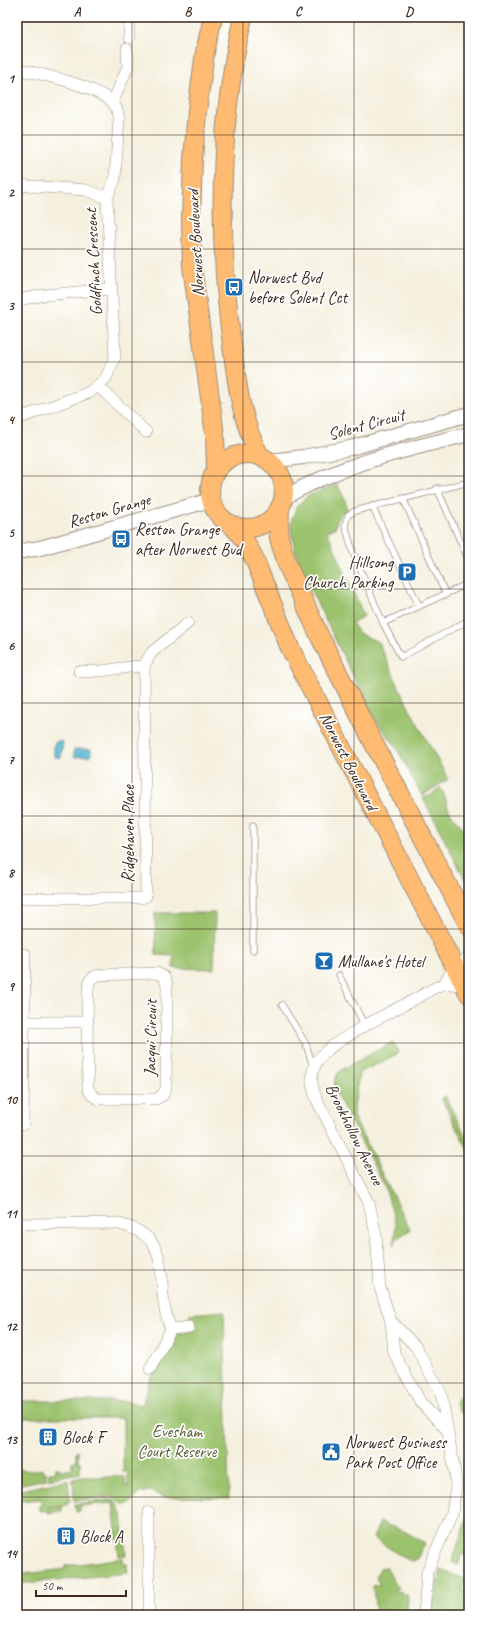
<svg xmlns="http://www.w3.org/2000/svg" width="486" height="1632" font-family="Caveat,sans-serif">
  <style>
    .green { fill: #9bc26d; stroke: #6b7646 }
    .water { fill: #55b5d3; stroke: #487078 }
    .lines { fill: none; stroke-linecap: round; stroke-linejoin: round }
    .service-casing { stroke: #988d7e; stroke-width: 7 }
    .minor-casing { stroke: #988d7e; stroke-width: 12 }
    .tertiary-casing { stroke: #988d7e; stroke-width: 16 }
    .primary-casing { stroke: #988d7e; stroke-width: 20 }
    .service { stroke: #fff; stroke-width: 5.5 }
    .minor { stroke: #fff; stroke-width: 11 }
    .tertiary { stroke: #fff; stroke-width: 14 }
    .primary { stroke: #febb71; stroke-width: 18 }
    .grid { fill: none; stroke: #3b2a1e; stroke-width: 1; stroke-opacity: 0.55 }
    .labels { text-anchor: middle; stroke-width: 3.5; stroke-linejoin: round; paint-order: stroke }
    .street-label { font-size: 17px; fill: #3b2a1e; stroke: #fff }
    .poi-label { font-size: 17px; fill: #3b2a1e; stroke: #fff; text-anchor: start }
    .park-label { font-size: 17px; fill: #5d5f3a; stroke: #fff }
    .neatline { fill: none; stroke: #3b2a1e; stroke-width: 1.5 }
    .grid-label { font-size: 13px; text-anchor: middle; font-weight: bold; fill: #3b2a1e }
  </style>
  <rect width="100%" height="100%" fill="#fff"/>
  <filter id="ink" filterUnits="userSpaceOnUse"><feTurbulence type="fractalNoise" baseFrequency=".025" numOctaves="2"/><feDisplacementMap in="SourceGraphic" scale="8" xChannelSelector="R" yChannelSelector="G"/><feConvolveMatrix kernelMatrix="1 2 1 2 8 2 1 2 1" color-interpolation-filters="sRGB"/></filter>
  <filter id="wash" filterUnits="userSpaceOnUse"><feTurbulence type="fractalNoise" baseFrequency=".012" numOctaves="4" result="noise"/><feDisplacementMap in="SourceGraphic" scale="16" xChannelSelector="R" yChannelSelector="G"/><feGaussianBlur stdDeviation="0.9" result="paint"/><feColorMatrix in="noise" values="0 0 0 0 0 0 0 0 0 0 0 0 0 0 0 0 0 1.4 0 .05"/><feComposite in="paint" operator="in"/></filter>
  <g filter="url(#wash)">
    <rect width="100%" height="100%" fill="#f5f0de"/>
    <g class="green">
      <path d="M337 484 345 500 347 510C340 514 336 518 336 527L327 531 364 616 352 623 360 634 378 642 408 706 448 779 422 796 395 745 378 724 359 688 311 591 295 551 291 530 292 518 297 506 308 496Z"/>
      <path d="M440 787C445 794 446 802 449 810 453 819 461 823 465 832 473 848 469 870 469 887L423 798 431 795Z"/>
      <path d="M155 913H215L214 969 173 968 174 956 156 955Z"/>
      <path d="M393 1042 399 1053 359 1073 353 1116 410 1230 397 1238 393 1246 396 1225 385 1187 339 1099C334 1087 331 1080 341 1070Z"/>
      <path d="M445 1096 469 1144V1152L441 1098Z"/>
      <path d="M224 1311 229 1498 163 1497 150 1491 139 1493 129 1504H121L114 1496 74 1501 73 1479 81 1477H125V1486H128V1472H123V1418H26L17 1419V1401H126L142 1405 153 1371 175 1334 193 1331 189 1314Z"/>
      <path d="M466 1392 469 1398V1416L459 1411 455 1401Z"/>
      <path d="M76 1451H78V1461L80 1462V1473L48 1479 49 1472H55V1468H59V1470H72V1462L76 1461Z"/>
      <path d="M18 1469 32 1471 43 1469V1472H46V1479L17 1485Z"/>
      <path d="M68 1480 70 1501 67 1502V1505L48 1507 62 1506V1511L48 1513V1510L39 1511V1506L42 1505 41 1499 17 1501V1491Z"/>
      <path d="M114 1499 122 1514 126 1555 119 1556 113 1503 80 1506V1511L76 1512 75 1504Z"/>
      <path d="M469 1512V1557L462 1554 459 1564 452 1562Z"/>
      <path d="M380 1522 406 1532 425 1543 421 1548 418 1559H415L414 1562C395 1555 390 1547 373 1538Z"/>
      <path d="M21 1542 23 1569 17 1570V1543Z"/>
      <path d="M123 1558 124 1564H127L128 1573 17 1584V1575L65 1569V1566Z"/>
      <path d="M386 1567 393 1580 399 1588 394 1590 395 1592 401 1591 402 1596 406 1594 408 1597 407 1615H376L373 1587 374 1585H380L376 1578 380 1568Z"/>
      <path d="M441 1570 465 1579 462 1590 469 1592V1615H432L436 1586Z"/>
    </g>
    <g class="water">
      <path d="M57 741 63 742 61 758 54 757V744Z"/>
      <path d="M74 749H91V756L74 757Z"/>
    </g>
  </g>
  <g filter="url(#ink)">
    <g class="lines">
      <g class="service-casing">
        <g id="service">
          <path d="M469 482 355 511 348 515 345 525 353 552 383 623 401 657 469 620"/>
          <path d="M437 488 469 561"/>
          <path d="M403 498 446 595"/>
          <path d="M372 506 419 606"/>
          <path d="M383 623 469 583"/>
          <path d="M253 950V825"/>
          <path d="M339 975 365 1026"/>
          <path d="M282 1005 306 1044 313 1067"/>
        </g>
      </g>
      <g class="minor-casing">
        <g id="minor">
          <path d="M129 38V17"/>
          <path d="M17 69C46 75 89 84 113 102"/>
          <path d="M17 185 86 190 107 198"/>
          <path d="M17 300 45 295 110 289"/>
          <path d="M98 386 146 432"/>
          <path d="M17 419 90 392 106 378 115 357 107 198 115 179 119 119 117 110 113 102 128 66 127 49"/>
          <path d="M79 671C100 674 122 666 144 666"/>
          <path d="M17 898H142L146 896 144 666 152 652 188 623"/>
          <path d="M157 973 164 977 167 985 166 1088 163 1095 156 1099H98L92 1095 88 1089C88 1072 85 991 90 980 92 978 95 976 98 975Z"/>
          <path d="M444 984 454 967 469 958"/>
          <path d="M18 1022H88"/>
          <path d="M23 1124 25 954"/>
          <path d="M17 1224 113 1223C181 1234 151 1285 171 1329"/>
          <path d="M391 1321 416 1347 441 1393 455 1473 456 1486 452 1513 427 1572 424 1615"/>
          <path d="M150 1369 171 1329 189 1327"/>
          <path d="M448 1431 421 1403 394 1353 391 1321 380 1288 376 1235 369 1203 317 1100C311 1086 309 1074 318 1060 330 1041 395 1010 417 998 425 994 435 986 444 984 452 983 460 987 468 983"/>
          <path d="M149 1615V1512"/>
        </g>
      </g>
      <g class="tertiary-casing">
        <g id="tertiary">
          <path d="M270 461 303 457 350 448 469 414"/>
          <path d="M282 499C339 464 405 450 469 434"/>
          <path d="M17 552 40 548 211 500"/>
        </g>
      </g>
      <g class="primary-casing">
        <g id="primary">
          <path d="M213 17 205 52 197 111 193 159 191 219 192 266 215 435 216 469"/>
          <path d="M243 17C218 124 218 236 232 345 237 384 241 421 260 456"/>
          <circle cx="247" cy="491" r="37"/>
          <path d="M280 507 279 538 287 564 320 637 371 738 469 926"/>
          <path d="M233 526 245 541 254 558 290 648 469 994"/>
        </g>
      </g>
      <use href="#service" class="service"/>
      <use href="#minor" class="minor"/>
      <use href="#tertiary" class="tertiary"/>
      <use href="#primary" class="primary"/>
    </g>
  </g>
  <path class="grid" d="M132 17V1615M243 17V1615M354 17V1615M17 135H469M17 249H469M17 362H469M17 476H469M17 589H469M17 703H469M17 816H469M17 929H469M17 1043H469M17 1156H469M17 1270H469M17 1383H469M17 1497H469"/>
  <defs>
    <g id="bus-square" transform="scale(1)"><rect x="-9" y="-9" width="18" height="18" rx="4" fill="#1f6fb2" stroke="#fff"/><path d="M-5-6H5V4H4V6H2V4H-2V6H-4V4H-5ZM-3.5-4V0h7V-4ZM-3.5 1.2v1.5H-2V1.2ZM2 1.2v1.5H3.5V1.2Z" fill="#fff"/></g>
    <g id="parking-square" transform="scale(1)"><rect x="-9" y="-9" width="18" height="18" rx="4" fill="#1f6fb2" stroke="#fff"/><path d="M-3.5-5.5H1a3.5 3.5 0 0 1 0 7H-1V5.5H-3.5ZM-1-3.4V-.6H.8a1.4 1.4 0 0 0 0-2.8Z" fill="#fff"/></g>
    <g id="bar-square" transform="scale(1)"><rect x="-9" y="-9" width="18" height="18" rx="4" fill="#1f6fb2" stroke="#fff"/><path d="M-6-5H6L.8 .8V4.5H3.5V6h-7V4.5H-.8V.8Z" fill="#fff"/></g>
    <g id="building-square" transform="scale(1)"><rect x="-9" y="-9" width="18" height="18" rx="4" fill="#1f6fb2" stroke="#fff"/><path d="M-4-6H4V6H1V3H-1V6H-4ZM-2.5-4.3h1.7v1.8h-1.7ZM.8-4.3h1.7v1.8H.8ZM-2.5-1h1.7V.8h-1.7ZM.8-1h1.7V.8H.8Z" fill="#fff"/></g>
    <g id="civic-square" transform="scale(1)"><rect x="-9" y="-9" width="18" height="18" rx="4" fill="#1f6fb2" stroke="#fff"/><path d="M-.6-6.5H3V-4.5H.6V-3L4-1V1h2V6H-6V1h2V-1L-.6-3ZM-1.2 2.5V6h2.4V2.5Z" fill="#fff"/></g>
  </defs>
  <g fill-rule="evenodd">
    <use href="#bus-square" x="234" y="287"/>
    <use href="#bus-square" x="121" y="539"/>
    <use href="#parking-square" x="407" y="572"/>
    <use href="#bar-square" x="324" y="961"/>
    <use href="#building-square" x="48" y="1437"/>
    <use href="#civic-square" x="331" y="1452"/>
    <use href="#building-square" x="66" y="1536"/>
  </g>
  <g class="labels">
    <g class="street-label">
      <text transform="translate(195 243) rotate(-93)" y="6">Norwest Boulevard</text>
      <text transform="translate(93 262) rotate(-93)" y="6">Goldfinch Crescent</text>
      <text transform="translate(366 424) rotate(-15)" y="6">Solent Circuit</text>
      <text transform="translate(109 510) rotate(-16)" y="6">Reston Grange</text>
      <text transform="translate(349 761) rotate(63)" y="6">Norwest Boulevard</text>
      <text transform="translate(128 834) rotate(-90)" y="6">Ridgehaven Place</text>
      <text transform="translate(150 1038) rotate(-89)" y="6">Jacqui Circuit</text>
      <text transform="translate(355 1134) rotate(64)" y="6">Brookhollow Avenue</text>
    </g>
    <g class="poi-label">
      <text x="248" y="283">Norwest Bvd<tspan x="248" dy="20">before Solent Cct</tspan></text>
      <text x="135" y="535">Reston Grange<tspan x="135" dy="20">after Norwest Bvd</tspan></text>
      <text x="393" y="568" text-anchor="end">Hillsong<tspan x="393" dy="20">Church Parking</tspan></text>
      <text x="338" y="967">Mullane's Hotel</text>
      <text x="62" y="1443">Block F</text>
      <text x="345" y="1448">Norwest Business<tspan x="345" dy="20">Park Post Office</tspan></text>
      <text x="80" y="1542">Block A</text>
    </g>
    <g class="park-label">
      <text x="177" y="1437">Evesham<tspan x="177" dy="20">Court Reserve</tspan></text>
    </g>
  </g>
  <rect width="486" height="1632" fill="none" stroke="#fff" stroke-width="44"/>
  <path d="M36 1590v6h90v-6" fill="none" stroke="#3b2a1e" stroke-width="2"/>
  <text x="42" y="1590" font-size="12" fill="#3b2a1e" stroke="#ffffff" stroke-width="3" paint-order="stroke">50 m</text>
  <rect x="22" y="22" width="442" height="1588" class="neatline"/>
  <g class="grid-label">
    <text x="77" y="16">A</text>
    <text x="188" y="16">B</text>
    <text x="298" y="16">C</text>
    <text x="409" y="16">D</text>
    <text x="11" y="83">1</text>
    <text x="11" y="197">2</text>
    <text x="11" y="310">3</text>
    <text x="11" y="424">4</text>
    <text x="11" y="537">5</text>
    <text x="11" y="650">6</text>
    <text x="11" y="764">7</text>
    <text x="11" y="877">8</text>
    <text x="11" y="991">9</text>
    <text x="11" y="1104">10</text>
    <text x="11" y="1218">11</text>
    <text x="11" y="1331">12</text>
    <text x="11" y="1444">13</text>
    <text x="11" y="1558">14</text>
  </g>
</svg>
